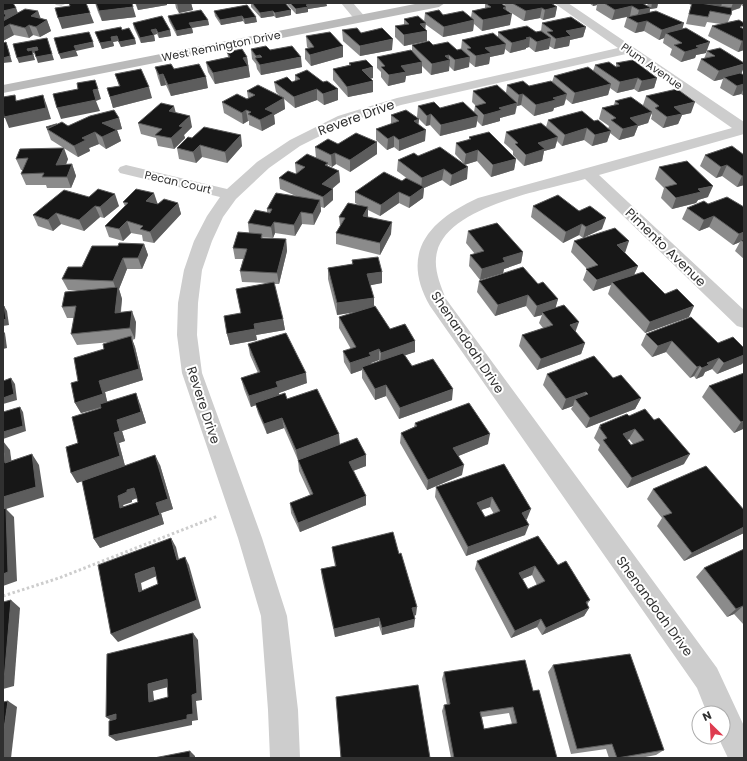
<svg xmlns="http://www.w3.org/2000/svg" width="747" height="761" font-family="Poppins,sans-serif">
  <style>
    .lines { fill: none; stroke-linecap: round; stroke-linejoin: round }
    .path { stroke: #cdcdcd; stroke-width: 3; stroke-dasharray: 2.5 2.5; stroke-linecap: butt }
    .street { fill: #cdcdcd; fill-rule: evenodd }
    .secondary { fill: #bababa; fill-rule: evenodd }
    .wall { fill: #8b8b8b; fill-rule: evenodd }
    .shaded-wall { fill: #5d5d5d }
    .building { fill: #171717; stroke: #5d5d5d; fill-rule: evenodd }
    .labels { text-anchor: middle; stroke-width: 4; stroke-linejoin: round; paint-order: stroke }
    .far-street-label { font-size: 11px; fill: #303030; stroke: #fff }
    .street-label { font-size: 13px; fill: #303030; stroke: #fff }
  </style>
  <rect width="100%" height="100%" fill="#fff"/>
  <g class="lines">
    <path class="path" d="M3 596 59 578 218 516"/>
    <g class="street">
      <path d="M54 3H67L61 6 56 5Z"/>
      <path d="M341 3H353L366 18 364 21H356Z"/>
      <path d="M554 3H568L744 122V134L599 175 744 310V328L737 326 585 179C545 190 448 206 437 252 433 268 440 284 446 299L717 668 744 726V758H728L718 737H723V713H707L697 688 430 306C399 252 430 220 478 198L732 128 626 54 401 105 348 122 300 146 269 168 236 199 223 217 212 241 202 270 198 303 197 335 202 373 262 538 287 616 298 710 300 758H270L268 710 261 616 238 538 182 373 177 335 178 303 184 270 194 241 207 216 220 197 120 173 118 170 120 167 126 165 227 189 257 162 290 140 338 116 397 98 618 48Z"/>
    </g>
    <path class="secondary" d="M420 3H445L439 7 3 93V85Z"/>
  </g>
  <g class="wall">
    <path d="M3 3 16 8 18 13 38 11 40 18 47 20 51 31 40 37 33 35 29 38 14 35 3 41Z"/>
    <path d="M95 3 136 17 102 21 98 12Z"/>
    <path d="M135 3H167V5L138 10Z"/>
    <path d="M175 3H191L193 10 179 13 176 8Z"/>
    <path d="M251 3H285L291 10V15L276 18 274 16 261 18 251 7Z"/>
    <path d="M286 3H326L327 6 308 9V12L296 14Z"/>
    <path d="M485 3 504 5 505 3H551L557 7 555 17 543 20 540 18 524 21 507 10 510 25 482 31 474 24 473 31 443 37 425 24V28L427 31V41L404 46 395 37V26L404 25V19L424 22 425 13 471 17 472 11 485 8Z"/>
    <path d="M589 3H642L647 6 648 3H658L657 8 650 9V12L682 29 706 53 696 55 695 58 681 62 670 55 672 49 663 43 664 38 659 40 644 31 635 33 624 27 627 17 612 20 596 10 597 5 593 6Z"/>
    <path d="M689 3H744V7L741 5 740 8 732 11 731 15 728 22 739 20 744 50 738 52 708 36 712 26 721 24 707 22 705 27 686 24 691 5 689 4Z"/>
    <path d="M247 5 257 22 245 24 243 21 221 25 215 16 214 11Z"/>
    <path d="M168 16 208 20 209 25 192 28 193 33 177 36 169 21Z"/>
    <path d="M133 23 170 30 171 36 159 38 157 34 154 35 155 41 141 43 134 28Z"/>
    <path d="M542 23 586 27 583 37 570 40 569 46 554 49 549 46V49L535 52 529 47 526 48V49L510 53 505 49 504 54 490 57 489 64 475 67 469 62V67L454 71 449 66V71L431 75 422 66V73L406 76 405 82 388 86 381 77V72L377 68V57L412 51V45H433L457 50 461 49 462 40 498 37V32H536L541 31Z"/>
    <path d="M122 30 135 39 136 44 121 47 118 41 113 42 114 46 102 49 95 32Z"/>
    <path d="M342 30 361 33 392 50 360 56 343 41Z"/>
    <path d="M306 36 343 46V57L311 66 305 59V49L308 48 307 47Z"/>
    <path d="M251 49 270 50 302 67 261 75 257 69 256 64 252 59Z"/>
    <path d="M707 51 741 74 744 75V96L741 94 733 96 720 88 723 79 714 81 697 70 701 59H704Z"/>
    <path d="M227 52 247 57 250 77 215 84 208 72 206 62 228 57Z"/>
    <path d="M349 63 373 78 370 79 373 81V92L348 97 333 80V69L349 65Z"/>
    <path d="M616 63 657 78 654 88 638 92 634 89 617 93 610 88 608 95 572 104 566 99 564 105 554 108 553 111 534 116 521 105 517 106 515 114 500 118V121L482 126 477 121 476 127 440 136 430 125 426 126 417 117 418 106 474 112 475 106H476L472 102 473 91 506 93 507 85 529 86 552 82 554 76 593 71 595 65 616 67Z"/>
    <path d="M155 67 174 69 208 88 171 96 166 85 161 86 158 78Z"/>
    <path d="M115 74 152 98 113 108 107 88 119 86Z"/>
    <path d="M295 75 323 82 338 89V100L324 105 317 100 295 108 284 99 285 109 274 115 275 124 262 131 249 125V121H248L243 124 224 113 222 102 247 99 248 98 247 91 281 97 276 92 274 82H292L295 81Z"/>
    <path d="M646 96 691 113 682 115 678 124 663 128 651 119 652 115 651 114 648 123 638 126 634 136 619 140 610 133 607 142 592 146 584 140 562 146 557 141 555 148 544 151 542 161 524 166 513 155V151L504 143 506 132 546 127 548 120 594 121 608 129 609 126 599 119 602 108 614 105 615 101 643 105Z"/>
    <path d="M176 113 192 127 184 135 185 138 174 149 158 146 156 138 141 134 138 123Z"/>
    <path d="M391 115 419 119 418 124 425 141 399 151 394 147 387 150 376 140V129L391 124Z"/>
    <path d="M119 118 122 129 117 130 121 141 106 149 99 144 89 148 90 151 78 157 51 140 46 127 57 124 68 126Z"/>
    <path d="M469 137 516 159 514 170 491 177 477 161 464 165 467 179 450 186 442 180 424 188 423 198 409 208 399 203 380 216 368 210V217L391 234 380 255 336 244V233L340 226 339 217 359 205 355 203V192L408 179 397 171 398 160 418 156 464 164 455 154 456 143 469 140Z"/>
    <path d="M192 138 242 146 227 163 202 157 196 163 179 159 177 148Z"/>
    <path d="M338 144 377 154 350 172 336 164 332 167 328 165V166L339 171 340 182 332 189H333V200L324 208 321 207V211L314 225 302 224 295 236 275 233 273 238 262 237 263 238 286 239 287 251 279 284H274L283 319 285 330 256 335 257 340 230 345 227 334 241 313 268 283 242 282 240 271 243 259H235L233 248 249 233 248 223 267 212V209L296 196 280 189 279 178 296 174 295 163 316 158 315 147Z"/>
    <path d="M20 149 68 159 66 165 72 164 76 176 71 188H47L46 185H26L21 174 23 170H21L16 159Z"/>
    <path d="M705 155H744V185L737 187 722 176 716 178 700 166Z"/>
    <path d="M659 167 708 197 698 200 696 203 672 209 661 198 664 188 655 179Z"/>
    <path d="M89 197 119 206 104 218 100 217 84 231 61 224 53 231 38 226 33 215Z"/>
    <path d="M123 202 157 204 178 203 181 214 154 243 143 241 142 235 131 233 123 241 109 237 105 226 125 206Z"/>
    <path d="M708 204 744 207V259L735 251 740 242 733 245 709 227 699 231 682 219 687 208Z"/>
    <path d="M533 206 602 229 584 237 625 253H624L638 266 634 275 689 317 645 333 608 294 611 285 593 291 583 280 587 269 571 252 574 241 583 238 579 235 563 243 531 217Z"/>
    <path d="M468 231 523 252 521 263 504 269 503 273 480 280 469 266 470 255 475 254 466 243Z"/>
    <path d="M144 244 148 255 142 269H127L119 289 122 299 121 312 136 322 135 339 132 340 135 347 143 380 105 392 107 402 140 404 146 423 122 431 125 441 119 443 125 466 160 465 173 509 161 513 164 524 100 548 94 539 82 481 77 483 78 443 101 408 81 413 75 403 78 381 104 349 112 342 77 345 71 334 74 318H67L62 307 82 291 68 290 62 279 118 246ZM137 498 138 502 124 507 123 505 132 502V500Z"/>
    <path d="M352 260 382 272V283L370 285 374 306 390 329 415 341V352L405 355 412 366 452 400 399 419 386 396 375 400 362 378V370L351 374 344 362 343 351 351 349 339 328V317L355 312 337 315 328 279V268L352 264ZM379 360V361L371 364V363Z"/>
    <path d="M479 281 538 284 558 299 555 308 585 343 581 354 537 370 519 346 522 335 543 328 539 323 542 315 534 317 526 306 495 316 477 292Z"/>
    <path d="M646 334 718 343 744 348V361L742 364 717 374 712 369 705 372 703 376 696 379 694 376 690 378 666 352 652 357 641 345Z"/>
    <path d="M248 344 307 383 279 393V395L287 399 340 445 366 455V466L353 471 366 496V505L300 532 291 513 290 503 310 495 299 471 298 460 335 447 298 460 284 428 267 434 258 413 256 405 251 407 244 389 241 378 258 373 250 355Z"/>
    <path d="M744 373V430L743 429 734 433 702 397 709 386Z"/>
    <path d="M547 374 613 378 641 398 635 409 586 428 571 409 573 406 562 410 543 385Z"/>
    <path d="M629 416 654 420 684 464 627 488 598 450 600 445 594 438 600 425ZM629 439 633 444 631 445 628 440Z"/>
    <path d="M415 423 488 444 458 456 462 475 427 490 400 443 401 433 414 427Z"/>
    <path d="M504 464 527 519 526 520 525 535 466 556 435 497 436 487ZM490 507 494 514 485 517 481 510Z"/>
    <path d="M653 489 744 510V533L684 561 657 526 662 518 647 499Z"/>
    <path d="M332 547 416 615 414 616V627L382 635 379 626 335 637 322 578 321 569 335 566 333 556Z"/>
    <path d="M744 549V625L734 614 727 617 696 577 704 568Z"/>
    <path d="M477 561 558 565 590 600 587 605 589 608 584 616 542 635 537 627 511 638 475 569ZM532 575 537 585 528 589 522 579Z"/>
    <path d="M553 665 664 750 656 755 640 758H609L606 749 571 754 548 672Z"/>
    <path d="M444 672 533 691 557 758H451L442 711 444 705H447L442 679ZM509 713 512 724 484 729 482 717Z"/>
  </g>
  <g class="shaded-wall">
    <path d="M3 3 16 8 19 18 8 21 14 35 3 41Z"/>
    <path d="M136 3H167V5L138 10Z"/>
    <path d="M177 3H191L193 10 179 13Z"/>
    <path d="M314 3H326L327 6 308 9V12L296 14V9L306 5Z"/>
    <path d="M593 3H597V5L593 6Z"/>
    <path d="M658 3 657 8 650 9 648 18 636 21 639 10 651 8 652 4Z"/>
    <path d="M711 3H722L721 7 707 12Z"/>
    <path d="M733 3H742L740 8 730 11Z"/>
    <path d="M632 6 630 16 612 20 615 10Z"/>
    <path d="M133 7 136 17 102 21 99 11Z"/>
    <path d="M506 7 505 16 512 14 510 25 482 31 483 20 503 8Z"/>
    <path d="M557 7 555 17 543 20 545 10Z"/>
    <path d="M542 8 540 18 524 21 526 11Z"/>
    <path d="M291 10V15L276 18 275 13Z"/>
    <path d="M38 11 42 22 31 16Z"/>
    <path d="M273 11 274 16 261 18 260 13Z"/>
    <path d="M90 13 94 23 62 29 58 18Z"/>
    <path d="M242 16 243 21 221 25 220 20Z"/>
    <path d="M256 17 257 22 245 24 244 19Z"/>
    <path d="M47 20 51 31 40 37 36 27Z"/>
    <path d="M208 20 209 25 190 28 189 23Z"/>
    <path d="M474 20 473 31 443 37 444 27Z"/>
    <path d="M647 21 644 31 635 33 638 23Z"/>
    <path d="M426 23 425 31H427V41L404 46V35L420 24Z"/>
    <path d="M684 23 681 34 666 33 664 38 659 40 662 30Z"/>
    <path d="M29 25 33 35 29 38 25 28Z"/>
    <path d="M586 27 583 37 570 40 569 46 554 49 556 39 566 31Z"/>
    <path d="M192 28 193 33 177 36 176 31Z"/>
    <path d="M156 29 157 34 152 35 151 30Z"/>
    <path d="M170 30 171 36 159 38 158 33Z"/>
    <path d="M154 35 155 41 141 43 140 38Z"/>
    <path d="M117 36 118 41 113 42 114 46 102 49 100 43 111 37Z"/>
    <path d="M530 37 529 47 526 48V49L510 53 512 43Z"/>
    <path d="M47 38 54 60 38 63 36 57Z"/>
    <path d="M551 38 549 49 535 52 537 42Z"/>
    <path d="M135 39 136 44 121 47 119 42Z"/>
    <path d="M393 39 392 50 360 56V46Z"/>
    <path d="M742 41H744V50L738 52Z"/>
    <path d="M6 42 8 48 12 62 3 63V58Z"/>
    <path d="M93 42 94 47 76 51 78 56 61 59 59 54 74 46Z"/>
    <path d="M710 42 706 53 696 55 695 58 681 62 685 52 696 46Z"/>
    <path d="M506 44 504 54 490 57 489 64 475 67 476 56 485 48Z"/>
    <path d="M343 46V57L311 66 310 55Z"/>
    <path d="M37 47 39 52 33 53 35 60 19 63 17 58 27 49Z"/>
    <path d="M260 55 262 64 301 57 302 67 261 75 260 65 257 61 256 56Z"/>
    <path d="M449 55V60H450L449 71 431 75 432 64 445 56Z"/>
    <path d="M247 57 250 77 215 84 213 73 243 58Z"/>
    <path d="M470 57 469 67 454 71 455 60Z"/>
    <path d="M422 62V73L406 76 405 82 388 86 389 75 401 66Z"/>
    <path d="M744 64V67L741 75 724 77 723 79 714 81 719 71Z"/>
    <path d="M373 67V78L363 80 362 70Z"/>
    <path d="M163 74 166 85 161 86 159 75Z"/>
    <path d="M206 77 208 88 171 96 168 85Z"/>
    <path d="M638 78 634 89 617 93 620 82Z"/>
    <path d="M657 78 654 88 638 92 642 81Z"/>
    <path d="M373 81V92L348 97 347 87Z"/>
    <path d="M611 84 608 95 572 104 575 93Z"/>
    <path d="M744 84V88L741 94 733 96 737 86Z"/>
    <path d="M149 87 152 98 113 108 110 97Z"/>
    <path d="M98 89 101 99 96 101 100 111 61 119 57 108 93 90Z"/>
    <path d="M317 89V100L295 108 294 97Z"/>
    <path d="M338 89V100L324 105 323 94Z"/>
    <path d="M523 94 521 105 517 106 519 95Z"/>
    <path d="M567 94 564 105 554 108 553 111 534 116 536 105 553 98Z"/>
    <path d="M43 95 47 106 51 119 9 128 5 118H3V108Z"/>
    <path d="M284 98 285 109 274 115 275 124 262 131 260 120 265 109Z"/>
    <path d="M695 102 691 113 682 115 678 124 663 128 667 117 674 107Z"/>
    <path d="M517 103 515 114 500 118V121L482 126 484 115 499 108Z"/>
    <path d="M174 106 177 117 169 111Z"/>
    <path d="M246 110 248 121 243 124 242 113Z"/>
    <path d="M652 112 648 123 638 126 634 136 619 140 623 129 630 118Z"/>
    <path d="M431 114 430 125 426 126 427 116Z"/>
    <path d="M190 116 192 127 184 135 185 138 174 149 171 138 179 126Z"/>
    <path d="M478 116 476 127 440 136 441 125Z"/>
    <path d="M119 118 122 129 117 130 121 141 106 149 102 137V123Z"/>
    <path d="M419 119 418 130 414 121Z"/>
    <path d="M587 128 584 140 562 146 565 135Z"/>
    <path d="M426 130 425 141 399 151V140Z"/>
    <path d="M611 131 607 142 592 146 595 135Z"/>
    <path d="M95 132 99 144 89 148 90 151 78 157 74 146 82 138Z"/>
    <path d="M241 135 242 146 227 163 225 152Z"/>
    <path d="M394 136V147L387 150 388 139Z"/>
    <path d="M558 137 555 148 544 151 542 161 524 166 526 155 538 143Z"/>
    <path d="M377 142V154L350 172V160Z"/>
    <path d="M200 145 202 157 196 163 193 152Z"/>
    <path d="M64 148 68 159 61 176 56 165Z"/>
    <path d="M478 150 477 161 464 165 466 154Z"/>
    <path d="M335 153 336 164 332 167 331 155Z"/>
    <path d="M516 159 514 170 491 177 493 165Z"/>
    <path d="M72 164 76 176 71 188 67 177Z"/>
    <path d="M727 165 722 176 716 178 721 167Z"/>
    <path d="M468 167 467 179 450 186 452 175Z"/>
    <path d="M444 169 442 180 424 188 423 198 409 208 410 197 421 189 422 178Z"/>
    <path d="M339 171 340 182 323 196 322 184Z"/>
    <path d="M742 176H744V185L737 187Z"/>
    <path d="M713 186 708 197 698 200 696 203 672 209 676 198 698 189Z"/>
    <path d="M333 189V200L324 208 323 197Z"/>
    <path d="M399 192V203L380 216 381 205Z"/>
    <path d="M154 193 158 205 146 201Z"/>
    <path d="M115 194 119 206 104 218 100 207Z"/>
    <path d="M320 200 321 211 314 225 313 214Z"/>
    <path d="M178 203 181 214 154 243 150 232Z"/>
    <path d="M95 206 100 217 84 231 79 220Z"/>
    <path d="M368 207V219L363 216Z"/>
    <path d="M301 212 302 224 295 236 294 225Z"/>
    <path d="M56 213 61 224 53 231 48 220Z"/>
    <path d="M714 216 709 227 699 231 704 220Z"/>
    <path d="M606 218 602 229 583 238 586 227Z"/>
    <path d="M127 221 131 233 123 241 119 229Z"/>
    <path d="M274 222 275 233 273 238 271 227Z"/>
    <path d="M392 222 391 234 380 255V243Z"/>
    <path d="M582 224 579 235 563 243 566 232Z"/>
    <path d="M744 232V240H741L740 242 733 245 739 234Z"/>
    <path d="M286 239 287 251 279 284 277 273Z"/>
    <path d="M629 241 625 253 613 257 617 245Z"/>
    <path d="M144 244 148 255 142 269 138 258Z"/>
    <path d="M523 252 521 263 504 269 503 273 480 280 482 269 503 258Z"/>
    <path d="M123 258 127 269 119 289 122 299 119 324 115 313 117 292 113 281Z"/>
    <path d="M638 266 633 277 612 282 611 285 593 291 597 280Z"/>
    <path d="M382 272V283L367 286V274Z"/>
    <path d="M528 295 526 306 495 316 498 305Z"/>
    <path d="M374 298V309L337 315V303Z"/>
    <path d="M558 299 555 310 542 312V315L534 317 537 306Z"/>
    <path d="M4 306 7 311 9 325 3 326Z"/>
    <path d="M694 306 689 317 645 333 650 322Z"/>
    <path d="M132 311 136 322 135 339 130 328Z"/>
    <path d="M283 319 285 330 256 335 254 324Z"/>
    <path d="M579 322 575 333 570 325Z"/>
    <path d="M255 329 257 340 230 345 227 334Z"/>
    <path d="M3 331 5 333 7 348 3 349Z"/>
    <path d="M131 336 135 347 143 380 105 392 108 405 81 413 75 403 99 381Z"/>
    <path d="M415 341V352L380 364 381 353Z"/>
    <path d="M672 341 666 352 652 357 658 346Z"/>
    <path d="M585 343 581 354 537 370 541 359Z"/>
    <path d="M379 349V360L371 363V367H362V370L351 374 350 363 369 353Z"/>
    <path d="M744 355V361L742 364 717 374 724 363Z"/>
    <path d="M719 358 712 369 705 372 703 376 696 379 702 368 707 363Z"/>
    <path d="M700 366 694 376 690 378 697 367Z"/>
    <path d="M306 373 307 383 279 393 280 398 255 403 256 405 251 407 249 396 276 382Z"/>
    <path d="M11 378 15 384 17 400 3 404V398Z"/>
    <path d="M386 385V396L375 400V389Z"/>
    <path d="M453 389 452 400 399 419 400 408Z"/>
    <path d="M586 392 582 402 575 399 573 406 562 410 566 399Z"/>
    <path d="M136 393 140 404 146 423 122 431 125 441 119 443 125 466 77 483 71 473 117 420Z"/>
    <path d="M641 398 635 409 586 428 590 418Z"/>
    <path d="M20 407 23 412 26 431 3 439V432Z"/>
    <path d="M282 418 284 428 267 434 264 424Z"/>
    <path d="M744 421V428L743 429 734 433 741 422Z"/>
    <path d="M635 429 629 439 618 444 623 434Z"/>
    <path d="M339 434 340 445 298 460 296 450Z"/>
    <path d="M490 434 488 444 451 459 453 448Z"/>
    <path d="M3 441 10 450 13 473 5 463Z"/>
    <path d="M32 454 39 465 44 497 6 509 14 517 17 581 3 586V497Z"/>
    <path d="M690 454 684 464 627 488 632 478Z"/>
    <path d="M155 455 160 465 173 509 161 513 164 524 100 548 94 539 156 503Z"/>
    <path d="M366 455V466L350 472 349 462Z"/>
    <path d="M464 465 462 475 427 490 428 480Z"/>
    <path d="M134 488 139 497 132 500V502L123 505 126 518 120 508 118 496 127 490Z"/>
    <path d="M366 496V505L300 532 298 523Z"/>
    <path d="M492 497 490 507 475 512 477 503Z"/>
    <path d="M531 509 527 519 518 522 522 513Z"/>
    <path d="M529 525 525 535 466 556 468 547Z"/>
    <path d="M744 527V533L684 561 692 553Z"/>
    <path d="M171 538 176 547 181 568 177 560Z"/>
    <path d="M185 557 189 565 201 608 118 642 111 634Z"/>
    <path d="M535 566 532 575 515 582 519 573Z"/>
    <path d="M154 567 159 575 141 583 144 600 139 592 135 574Z"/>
    <path d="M11 600 20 608 14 686 3 689V680Z"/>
    <path d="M743 606 734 614 727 617 736 609Z"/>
    <path d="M417 607 416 615 411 616 412 608Z"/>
    <path d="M589 608 584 616 542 635 546 628Z"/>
    <path d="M379 618V626L335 637 334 629Z"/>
    <path d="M415 619 414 627 382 635V628Z"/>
    <path d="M541 619 537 627 511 638 515 631Z"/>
    <path d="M193 633 198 640 202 700 196 701 198 720 192 721V725L116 741 109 736 187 715 192 695Z"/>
    <path d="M167 679 172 686 153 691 155 708 149 702 148 684Z"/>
    <path d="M8 701 17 707 11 758H3V736Z"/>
    <path d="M116 714 122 720 113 722 106 717Z"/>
    <path d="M190 751 195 756V758H190Z"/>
  </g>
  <g class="building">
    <path d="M3 3H13L16 8 3 11 6 16 3 18Z"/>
    <path d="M69 3H86L90 13 58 18 55 8 70 6Z"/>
    <path d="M96 3H132L133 7 99 11Z"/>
    <path d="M252 3H285L291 10 275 13 273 11 260 13Z"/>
    <path d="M290 3H314L306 5 308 7 296 9Z"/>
    <path d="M485 3H501L506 7 503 8 512 14 483 20 472 11 491 7Z"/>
    <path d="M512 3H551L557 7 545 10 542 8 526 11Z"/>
    <path d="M604 3H642L651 8 639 10 632 6 615 10Z"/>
    <path d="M650 3H658L652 4Z"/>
    <path d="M692 3H700L732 8 731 15 710 11 708 17 689 14Z"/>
    <path d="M247 5 256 17 244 19 242 16 220 20 214 11Z"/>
    <path d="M25 9 38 11 31 16 47 20 36 27 29 25 25 28 10 24 3 28V21Z"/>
    <path d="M201 10 208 20 189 23 192 28 176 31 168 16Z"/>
    <path d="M439 10 443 15 463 11 474 20 444 27 425 13Z"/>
    <path d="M656 11 684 23 662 30 647 21 638 23 627 17Z"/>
    <path d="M162 16 170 30 158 33 156 29 151 30 154 35 140 38 133 23Z"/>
    <path d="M418 16 426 23 420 24 427 31 404 35 395 26 409 24 404 19Z"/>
    <path d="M571 17 586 27 566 31 571 36 556 39 547 32 553 31 542 23Z"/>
    <path d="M739 20 744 23V26L740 27 744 29V41H742L712 26Z"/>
    <path d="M527 26 536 32 541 31 551 38 537 42 530 37 526 38 528 39 512 43 498 32Z"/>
    <path d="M121 27 122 30 129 28 135 39 119 42 117 36 111 37 112 41 100 43 95 32Z"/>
    <path d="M357 28 361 33 382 28 393 39 360 46 342 30Z"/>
    <path d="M686 28 710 42 696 46 699 48 685 52 674 45 682 43 666 33Z"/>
    <path d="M89 32 93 42 74 46 76 50 59 54 54 38Z"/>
    <path d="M330 32 343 46 310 55 305 49 314 47 306 36Z"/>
    <path d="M493 33 506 44 485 48 491 53 476 56 467 49 471 48 462 40Z"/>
    <path d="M47 38 52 54 36 57 34 51 38 50 37 47 27 49 28 51 32 50 33 55 17 58 13 44Z"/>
    <path d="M429 41 433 45 448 42 457 50 461 49 470 57 455 60 449 55 445 56 450 60 432 64 412 45Z"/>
    <path d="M6 42 10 56 3 58V43Z"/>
    <path d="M266 46 270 50 292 46 301 57 260 65 255 58 262 57 260 55 256 56 251 49Z"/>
    <path d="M720 48 744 63V64L719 71 701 59 715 56 707 51Z"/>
    <path d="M242 49 247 57 243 58 248 66 213 73 206 62 230 57 227 52Z"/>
    <path d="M411 50 422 62 401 66 406 72 389 75 381 67 385 66 377 57Z"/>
    <path d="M366 60 373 67 362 70 373 81 347 87 333 69 351 65 349 63Z"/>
    <path d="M633 60 657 78 642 81 638 78 620 82 595 65 609 62 616 67 620 66 616 63Z"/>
    <path d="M171 64 174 69 199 64 206 77 168 85 163 74 159 75 155 67Z"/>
    <path d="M588 67 611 84 575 93 554 76Z"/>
    <path d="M141 69 149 87 110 97 107 88 120 86 115 74Z"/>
    <path d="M307 70 323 82 327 81 338 89 323 94 317 89 294 97 274 82 287 77 292 82 300 79 295 75Z"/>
    <path d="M740 73 744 75V84L737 86 724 77Z"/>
    <path d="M95 80 98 89 93 90 96 100 57 108 53 94 78 89 77 83Z"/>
    <path d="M523 81 529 86 551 81 567 94 553 98 556 100 536 105 523 94 519 95 507 85Z"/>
    <path d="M258 85 284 98 265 109 274 113 260 120 248 114 251 112 246 110 242 113 222 102 237 94 247 99 255 95 247 91Z"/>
    <path d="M497 85 517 103 499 108 502 110 484 115 475 106 486 103 473 91Z"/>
    <path d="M677 89 695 102 674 107 682 114 667 117 655 108 659 106 646 96Z"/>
    <path d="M15 95 16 101 43 95 46 108 4 117 3 109V97Z"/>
    <path d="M631 97 652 112 630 118 638 125 623 129 611 120 616 118 602 108 619 104 615 101Z"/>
    <path d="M434 102 440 108 463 102 478 116 441 125 431 114 427 116 418 106Z"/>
    <path d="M161 103 174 106 169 111 190 116 179 126 183 127 171 138 155 135 162 129 138 123Z"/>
    <path d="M114 110 119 118 102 123 117 130 102 137 95 132 82 138 86 140 74 146 47 129 62 122 68 126 90 116Z"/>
    <path d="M406 110 419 119 414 121 426 130 399 140 394 136 388 139 376 129 399 121 391 115Z"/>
    <path d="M582 111 594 121 598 120 611 131 595 135 587 128 565 135 548 120Z"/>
    <path d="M541 123 558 137 538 143 545 149 526 155 515 144 518 143 506 132Z"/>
    <path d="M56 124H57L48 128 46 127Z"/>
    <path d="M204 127 241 135 225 152 200 145 193 152 177 148 188 137 192 138Z"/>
    <path d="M489 132 516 159 493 165 478 150 466 154 456 143 471 139 469 137Z"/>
    <path d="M356 133 377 142 350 160 335 153 331 155 315 147 328 139 338 144Z"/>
    <path d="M732 146 744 155V176H742L727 165 721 167 705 155Z"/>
    <path d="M440 147 468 167 452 175 444 169 422 178 398 160 414 153 418 156Z"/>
    <path d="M64 148 56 165 72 164 67 177H42L44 173 21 174 28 158 16 159 20 149Z"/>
    <path d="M307 154 328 163 325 165 339 171 322 184 333 189 323 197 279 178 288 171 296 174 305 167 295 163Z"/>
    <path d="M687 161 713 186 698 189 701 192 676 198 665 187 677 184 659 167Z"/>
    <path d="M384 172 402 181 406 178 424 187 410 197 399 192 381 205 355 192Z"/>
    <path d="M98 189 115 194 100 207 95 206 79 220 56 213 48 220 33 215 64 190 89 197Z"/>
    <path d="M136 189 154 193 146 201 158 204 164 199 178 203 150 232 140 229 143 226 127 221 119 229 105 226 128 203 123 202Z"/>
    <path d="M276 193 320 200 313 214 301 212 294 225 274 222 271 227 248 223 255 210 270 213 272 209H267Z"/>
    <path d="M558 195 579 211 590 206 606 218 586 227 582 224 566 232 533 206Z"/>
    <path d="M727 197 744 207V232L739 234 714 216 704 220 687 208 704 201 708 204Z"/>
    <path d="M348 203 368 207 363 216 392 222 380 243 336 233 345 218 339 217Z"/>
    <path d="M497 223 523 252 503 258 505 262 482 269 470 255 484 251 468 231Z"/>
    <path d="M615 228 629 241 617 245 638 266 597 280 586 269 598 265 574 241Z"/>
    <path d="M238 232 262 234 261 238 286 239 277 273 240 271 247 249 233 248Z"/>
    <path d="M744 239V242L741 240Z"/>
    <path d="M119 243 144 244 138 258H123L113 281 62 279 68 267H82L92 246H118Z"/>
    <path d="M378 257 382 272 367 274 374 298 337 303 328 268 353 264 352 260Z"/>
    <path d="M523 267 538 284 543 282 558 299 537 306 528 295 498 305 479 281Z"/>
    <path d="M643 272 665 294 677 289 694 306 650 322 612 282Z"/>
    <path d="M274 282 283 319 254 324 255 329 227 334 224 316 241 313 236 289Z"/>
    <path d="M118 287 115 313 132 311 130 328 71 334 76 306 62 307 65 292Z"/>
    <path d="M564 305 579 322 570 325 585 343 541 359 522 335 553 325 542 312Z"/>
    <path d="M3 306H4L6 319 3 320Z"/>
    <path d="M375 306 390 329 405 324 415 341 381 353 379 349 369 353 371 356 350 363 343 351 356 347 339 317Z"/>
    <path d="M691 317 718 343 733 337 744 348V355L724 363 719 358 707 363 709 365 702 368 700 366 697 367 672 341 658 346 646 334Z"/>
    <path d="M286 333 306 373 276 382 278 387 249 396 241 378 260 372 248 344Z"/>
    <path d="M131 336 139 369 99 381 103 394 75 403 71 383 78 381 74 358 104 349 103 344Z"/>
    <path d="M403 353 412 366 433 359 453 389 400 408 386 385 375 389 362 367Z"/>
    <path d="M594 356 613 378 621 375 641 398 590 418 575 399 588 394 586 392 566 399 547 374Z"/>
    <path d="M744 373V421L741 422 709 386Z"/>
    <path d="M11 378 14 394 3 398V381Z"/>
    <path d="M317 389 339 434 296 450 282 418 264 424 255 403 285 393 287 399Z"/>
    <path d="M136 393 141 412 117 420 120 431 114 433 120 456 71 473 66 447 78 443 72 417 101 408 100 404Z"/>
    <path d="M469 403 490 434 453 448 464 465 428 480 401 433 417 426 415 423Z"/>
    <path d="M20 407 23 426 3 432V412Z"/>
    <path d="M645 409 654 420 659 418 690 454 632 478 603 440 607 438 599 427H601L600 425 627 414 629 416ZM635 429 644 440 631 445 623 434Z"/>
    <path d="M357 438 366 455 349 462 366 496 298 523 290 503 313 494 298 460Z"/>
    <path d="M3 444 5 463 32 454 36 487 3 497Z"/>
    <path d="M155 455 168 499 156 503 160 515 94 539 82 481ZM134 488 138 502 120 508 118 496 127 492V490Z"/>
    <path d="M504 464 531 509 522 513 529 525 468 547 436 487ZM492 497 500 511 485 517 477 503Z"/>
    <path d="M706 466 744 510V527L692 553 663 516 672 513 653 489Z"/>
    <path d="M6 508 8 572 3 574V509Z"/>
    <path d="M393 532 399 554 401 553 417 607 412 608 415 619 382 628 379 618 334 629 321 569 336 566 332 547Z"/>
    <path d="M538 536 558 565 566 561 590 600 586 602 589 608 546 628 541 619 515 631 477 561ZM535 566 545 581 528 589 519 573Z"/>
    <path d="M171 538 177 560 185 557 197 600 111 634 98 565ZM154 567 158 584 139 592 135 574Z"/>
    <path d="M744 549V607L743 606 736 609 704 568Z"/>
    <path d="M11 600 4 680H3V602Z"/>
    <path d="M193 633 197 693 192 695 193 714 187 715V719L109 736V721L116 719V714L106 717 107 654ZM167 679 168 697 149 702 148 684Z"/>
    <path d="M630 654 664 750 617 758 612 744 577 749 553 665Z"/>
    <path d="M525 660 533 691 539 690 557 758H454L444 705 450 704 444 672ZM513 707 517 723 484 729 480 712Z"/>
    <path d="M418 685 430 758H341L336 697Z"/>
    <path d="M8 701 3 736V702Z"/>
    <path d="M190 751V758H154Z"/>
  </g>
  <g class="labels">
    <g class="far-street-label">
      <text transform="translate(221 46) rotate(-11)" y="4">West Remington Drive</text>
      <text transform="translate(652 66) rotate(35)" y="4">Plum Avenue</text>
      <text transform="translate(178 182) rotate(13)" y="4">Pecan Court</text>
    </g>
    <g class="street-label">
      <text transform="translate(356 117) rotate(-20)" y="5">Revere Drive</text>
      <text transform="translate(666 247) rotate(44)" y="5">Pimento Avenue</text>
      <text transform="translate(468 342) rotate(56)" y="5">Shenandoah Drive</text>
      <text transform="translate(204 405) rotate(72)" y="5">Revere Drive</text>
      <text transform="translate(655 606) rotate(54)" y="5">Shenandoah Drive</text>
    </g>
  </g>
  <rect width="747" height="761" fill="none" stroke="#303030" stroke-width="8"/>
  <g transform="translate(711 725) rotate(336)"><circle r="19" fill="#ffffff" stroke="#acacac"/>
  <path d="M0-3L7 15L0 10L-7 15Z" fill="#de3c50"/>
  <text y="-6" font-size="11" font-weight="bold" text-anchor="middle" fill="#303030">N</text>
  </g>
</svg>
